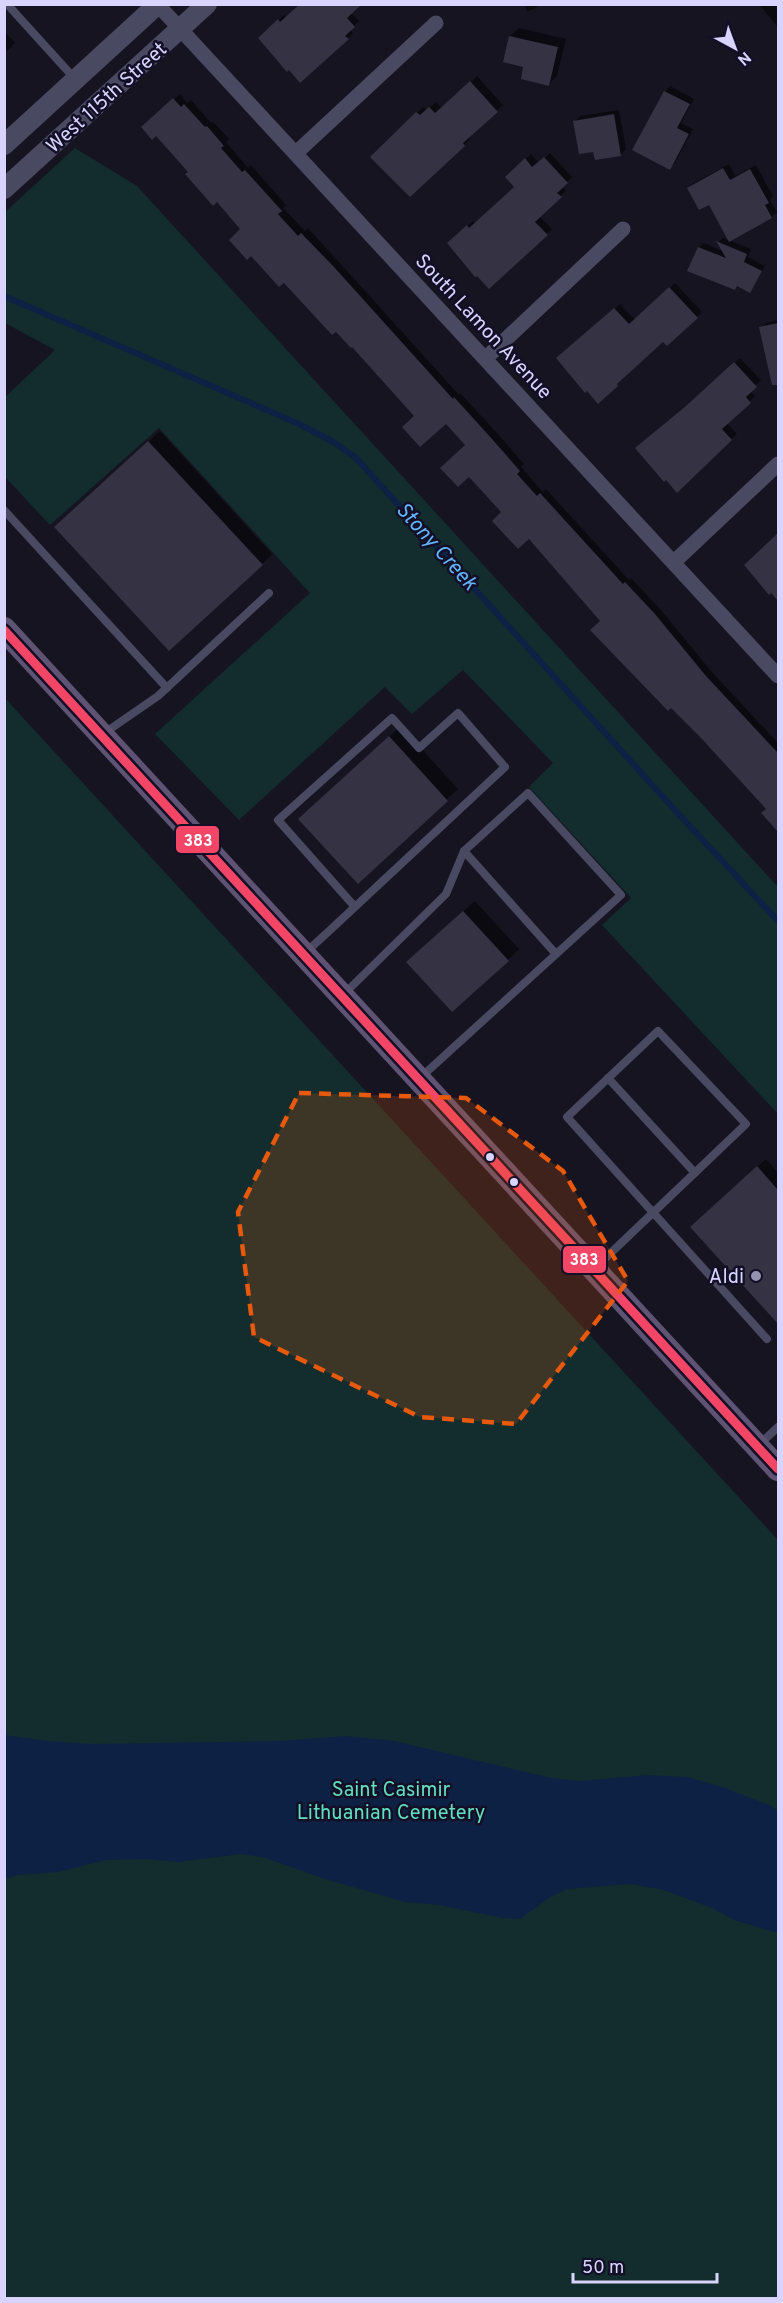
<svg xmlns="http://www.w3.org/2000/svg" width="783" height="2303" font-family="Overpass,sans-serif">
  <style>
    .green { fill: #132c2d }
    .water { fill: #0d2144 }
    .shadow { fill: #0007 }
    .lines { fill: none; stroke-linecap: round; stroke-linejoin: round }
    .stream { stroke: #0d2144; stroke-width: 6 }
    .building { fill: #343243 }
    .service { stroke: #4a4962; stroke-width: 8 }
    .minor { stroke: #4a4962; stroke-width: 15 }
    .tertiary { stroke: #4a4962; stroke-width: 20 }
    .primary { stroke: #5e5373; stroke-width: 24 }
    .bus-1-casing { stroke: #130f26; stroke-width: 14 }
    .bus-1 { stroke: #f34667; stroke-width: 9 }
    .marked { fill: #e8590c; fill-opacity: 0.2; stroke: #e8590c; stroke-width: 4.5; stroke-dasharray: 12 8; stroke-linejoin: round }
    .bus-dot { fill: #d9d4ff; stroke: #130f26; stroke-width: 2 }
    .poi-dot { fill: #9591b1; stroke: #130f26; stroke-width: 2 }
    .labels { text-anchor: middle; stroke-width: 5; stroke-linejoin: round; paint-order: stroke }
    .street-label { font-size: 20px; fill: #d9d4ff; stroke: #130f26 }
    .poi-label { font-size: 20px; fill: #d9d4ff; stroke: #130f26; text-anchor: end }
    .park-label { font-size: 20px; fill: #5fe0c0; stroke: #130f26 }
    .water-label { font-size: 21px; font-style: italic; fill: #62b6ff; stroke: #130f26 }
    .line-badge { stroke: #130f26; stroke-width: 2 }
    .badge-label { font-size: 16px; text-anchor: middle; font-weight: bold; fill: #fff }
  </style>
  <rect width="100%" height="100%" fill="#161421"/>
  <g class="green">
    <path d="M75 148 137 186 778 887V1114L602 925 631 898 529 787 553 763 463 670 412 714 385 687 239 820 155 734 310 593 159 428 50 525 5 477V397L55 350 5 323V212Z"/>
    <path d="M4 697 778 1540V2298H5Z"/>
  </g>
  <path class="water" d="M5 1735 47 1741 91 1744 281 1741 346 1736 394 1741 551 1778 581 1781 647 1775 687 1777 725 1788 771 1806 778 1811V1933L734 1920 712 1908 664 1890 630 1884 567 1889 549 1898 520 1919 503 1918 439 1905 405 1902 322 1878 263 1857 241 1854 178 1862 146 1859 106 1860 58 1872 18 1875 5 1879Z"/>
  <g class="shadow">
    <path d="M524 4H542L527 12Z"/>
    <path d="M778 4V27L759 5Z"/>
    <path d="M351 13 359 21 350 30 353 33 348 38H260L284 15 287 18Z"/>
    <path d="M519 28 566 39 557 76 549 84 525 65 510 36Z"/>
    <path d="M4 31 15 43 4 54Z"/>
    <path d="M477 76 503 105 468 136 470 139 464 145 372 157 423 107 427 110 436 102 442 108Z"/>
    <path d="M670 86 694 99 681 123 693 129 675 163 669 168 665 92Z"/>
    <path d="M180 94 187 103 191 100 211 123 213 122 229 139 226 142 248 168 251 165 286 205 283 208 305 231 308 228 339 262 459 395 460 393 498 434 524 464 521 467 543 492 546 489 629 580 631 578 660 609 711 671 778 743V830L763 813 768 809 529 537 503 512 467 445 446 422 416 416 352 345 190 172 149 122Z"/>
    <path d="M619 110 626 149 621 154 595 150 575 122 580 116Z"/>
    <path d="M550 153 572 177 562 187 566 191 539 216 552 229 547 234 449 243 473 221 476 224 516 186 507 177 531 154 539 163Z"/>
    <path d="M729 164 735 176 756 165 773 196 770 200 777 212 771 217 710 203 689 188 694 183Z"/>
    <path d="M723 238 751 249 748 257 765 266 750 291 699 247 704 243 723 251 718 242Z"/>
    <path d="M675 283 702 312 667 344 663 340 598 402 563 353 620 304 635 320Z"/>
    <path d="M778 320V357L768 360 761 328 766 323Z"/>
    <path d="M740 358 761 380 750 391 755 396 727 423 737 434 700 467 693 401Z"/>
    <path d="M160 431 272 554 262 564 67 516Z"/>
    <path d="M778 533V599L746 565Z"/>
    <path d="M401 726 458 789 358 881 311 808Z"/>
    <path d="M475 901 519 949 508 960 419 951Z"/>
    <path d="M766 1159 778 1173V1322L692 1227Z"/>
  </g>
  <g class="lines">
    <path class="stream" d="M4 296 299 424 332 441 356 458 674 809 778 921"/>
  </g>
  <g class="building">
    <path d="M300 4H362L347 18 355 27 345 36 349 39 300 83 289 70 287 72 258 38 278 19 280 22Z"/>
    <path d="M509 36 558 47 549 86 521 79 523 67 503 62Z"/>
    <path d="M470 81 498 112 463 143 465 146 410 197 370 157 416 112 420 115 429 107 435 113Z"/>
    <path d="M664 91 690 104 677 128 689 134 670 170 632 150Z"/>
    <path d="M173 98 181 107 184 104 205 127 207 126 224 146 221 148 242 172 245 170 282 211 278 214 298 236 301 233 334 267 453 399 454 397 492 439 520 471 517 474 537 496 540 493 623 584 625 582 655 614 706 676 778 753V832L761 813 766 809 702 739 671 708 668 711 590 630 600 621 529 539 518 549 492 521 501 512 469 477 458 487 440 468 465 445 446 424 420 447 402 427 414 416 352 347 351 348 336 332 332 335 284 283 279 287 251 256 247 260 229 240 240 229 217 202 213 206 185 174 188 172 156 136 152 140 141 127Z"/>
    <path d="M614 114 621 156 595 160 593 152 579 154 573 121Z"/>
    <path d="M544 157 568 183 557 193 562 197 535 222 548 235 489 289 477 276 475 277 447 243 467 225 469 228 514 187 505 177 525 158 532 167Z"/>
    <path d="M723 168 730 180 750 169 769 203 765 205 772 218 729 242 709 205 699 210 687 188Z"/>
    <path d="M716 241 747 254 744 262 762 271 750 293 737 286 735 290 687 271 698 247 726 258Z"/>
    <path d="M669 287 698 318 667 346 663 342 617 384 618 386 598 404 587 391 585 393 556 358 614 308 629 324Z"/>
    <path d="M778 323V385H772L759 327Z"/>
    <path d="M734 362 757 387 746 397 751 403 722 429 732 440 677 493 666 480 664 482 635 448 686 406Z"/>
    <path d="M148 441 263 565 169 651 54 527Z"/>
    <path d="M778 533V601L771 593 769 595 744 565Z"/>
    <path d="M389 736 448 801 358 884 298 819Z"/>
    <path d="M463 911 509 961 452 1012 406 962Z"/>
    <path d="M757 1166 778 1190V1324L690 1227Z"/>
  </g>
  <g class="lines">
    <g class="service">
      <path d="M7 4 75 79"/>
      <path d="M4 510 167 688"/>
      <path d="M103 734 158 696 269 593"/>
      <path d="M464 851 556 954"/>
      <path d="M305 953 328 932 505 767 458 713 419 748 392 718 278 820 355 907"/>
      <path d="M345 993 446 894 464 851 528 793 621 895 420 1078"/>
      <path d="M608 1078 695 1173"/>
      <path d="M595 1268 746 1124 658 1031 567 1117 767 1339"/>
      <path d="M760 1444 778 1427"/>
    </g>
    <g class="minor">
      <path d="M158 5 778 676"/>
      <path d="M296 153 436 23"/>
      <path d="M486 358 623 229"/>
      <path d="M674 562 778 464"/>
    </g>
    <g class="tertiary">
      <path d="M4 145 158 4"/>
      <path d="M4 189 207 4"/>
    </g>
    <path class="primary" d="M4 629 778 1469"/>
    <g class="bus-1-casing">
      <path id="bus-1" d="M4 630 778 1469"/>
    </g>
    <use href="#bus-1" class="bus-1"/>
  </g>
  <path class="marked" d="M299 1093 466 1098 563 1171 628 1281 516 1424 420 1417 254 1337 238 1212Z"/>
  <g class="bus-dot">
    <circle cx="490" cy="1157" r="5"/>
    <circle cx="514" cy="1182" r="5"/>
  </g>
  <circle class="poi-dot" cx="756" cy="1276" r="6"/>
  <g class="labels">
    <g class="street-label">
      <text transform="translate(106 97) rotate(-42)" y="7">West 115th Street</text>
      <text transform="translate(484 326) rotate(47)" y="7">South Lamon Avenue</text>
    </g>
    <g class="poi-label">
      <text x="744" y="1283">Aldi</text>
    </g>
    <g class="park-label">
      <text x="391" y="1796">Saint Casimir<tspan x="391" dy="23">Lithuanian Cemetery</tspan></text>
    </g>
    <g class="water-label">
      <text transform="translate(437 546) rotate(48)" y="7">Stony Creek</text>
    </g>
  </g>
  <g class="line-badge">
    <rect x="175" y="825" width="45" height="29" rx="6" fill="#f34667"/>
    <rect x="562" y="1245" width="45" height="29" rx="6" fill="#f34667"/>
  </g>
  <g class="badge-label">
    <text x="198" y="846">383</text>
    <text x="584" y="1265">383</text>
  </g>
  <rect width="783" height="2303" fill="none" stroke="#d9d4ff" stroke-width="12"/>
  <g transform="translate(735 48) rotate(139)" stroke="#130f26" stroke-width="4.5" paint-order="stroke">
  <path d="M0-4.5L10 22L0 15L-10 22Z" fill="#d9d4ff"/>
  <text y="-9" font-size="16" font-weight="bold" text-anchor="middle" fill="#d9d4ff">N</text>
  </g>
  <path d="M573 2273v9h144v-9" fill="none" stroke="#d9d4ff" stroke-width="3"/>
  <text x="582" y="2273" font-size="18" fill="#d9d4ff" stroke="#130f26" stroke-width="4.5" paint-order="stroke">50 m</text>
</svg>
